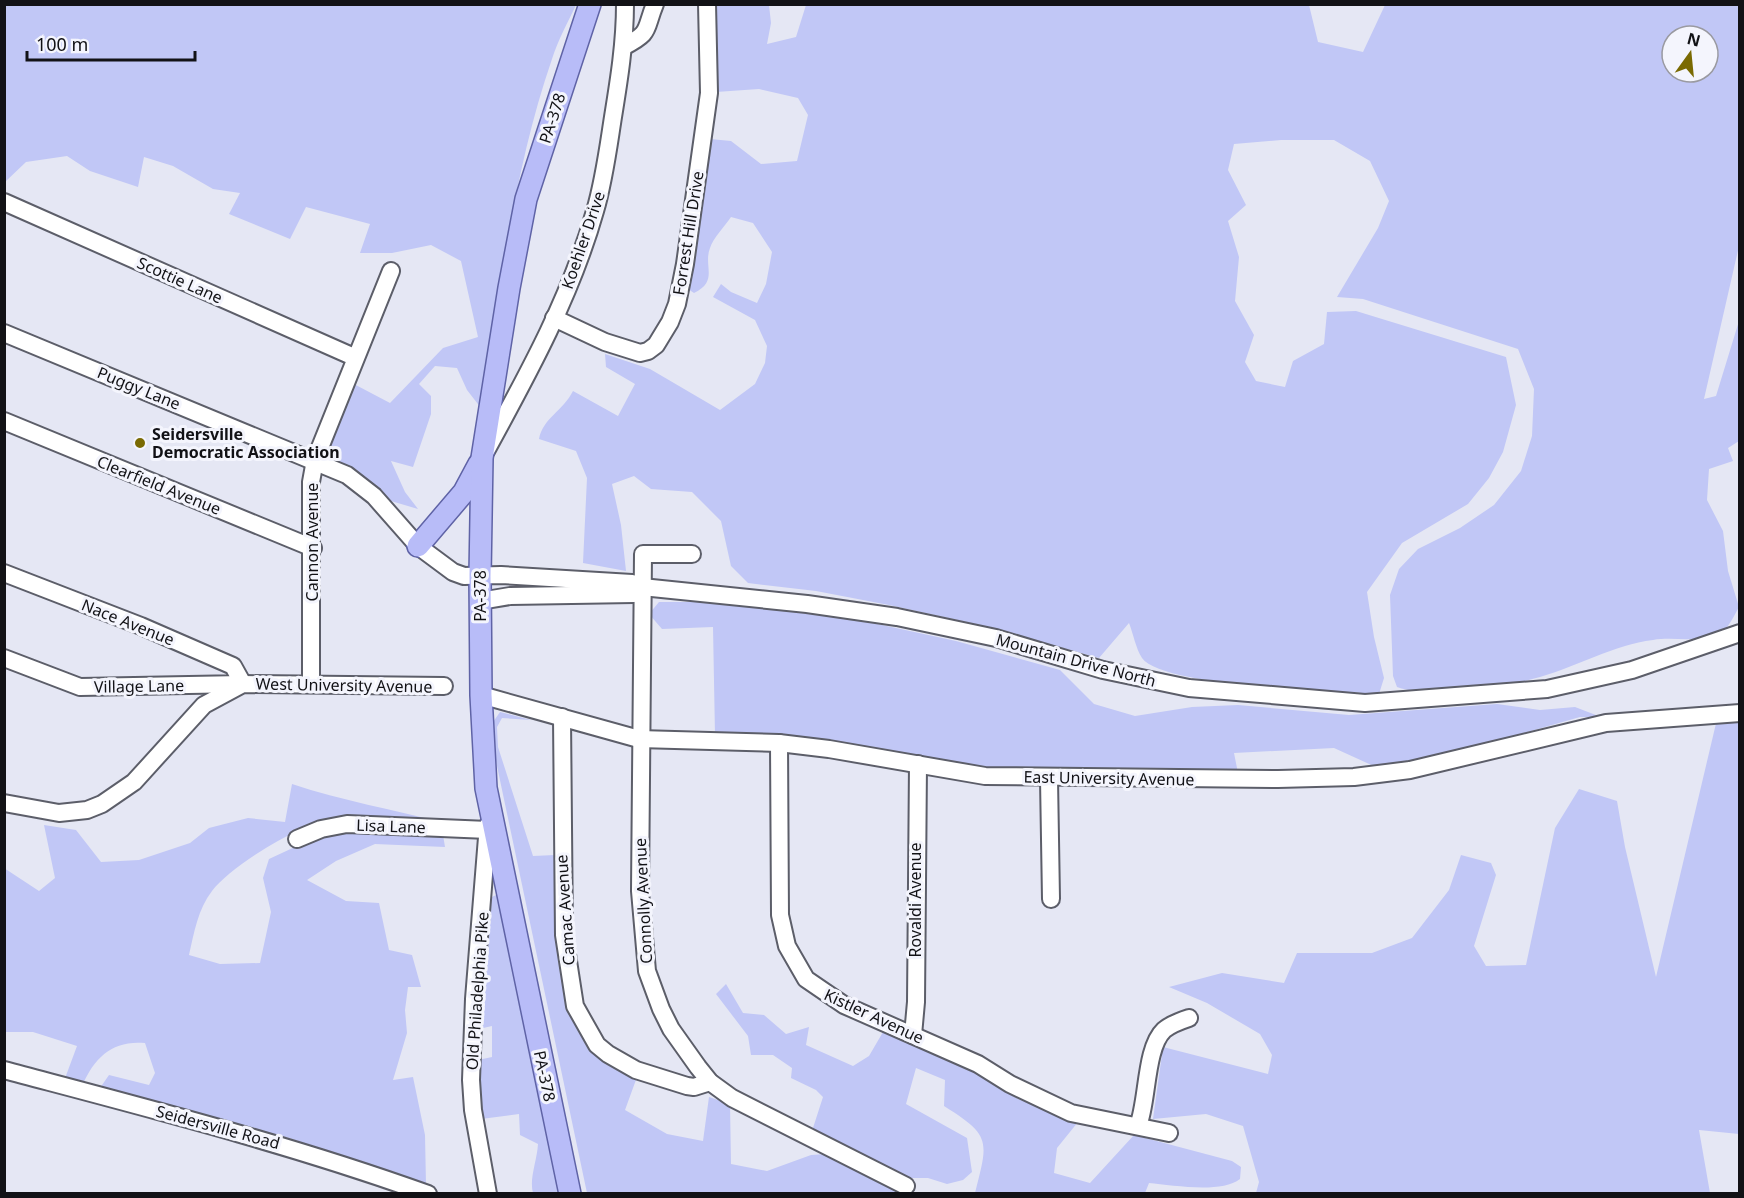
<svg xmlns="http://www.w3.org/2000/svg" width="1744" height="1198" font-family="'Noto Sans',sans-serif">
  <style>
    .green { fill: #c1c7f6; fill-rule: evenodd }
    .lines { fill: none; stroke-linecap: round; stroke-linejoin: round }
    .minor-casing { stroke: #5c5e69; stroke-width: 20 }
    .major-casing { stroke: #5f63a6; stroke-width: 24 }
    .minor { stroke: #fff; stroke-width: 16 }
    .major { stroke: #b8bcf8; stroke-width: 21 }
    .poi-dot { fill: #7a6a02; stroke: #f4f5fd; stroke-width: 2 }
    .labels { text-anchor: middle; stroke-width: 6; stroke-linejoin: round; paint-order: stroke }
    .street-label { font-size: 16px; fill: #121216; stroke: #f4f5fd }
    .poi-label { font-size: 16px; font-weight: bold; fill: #121216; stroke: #f4f5fd; text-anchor: start }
  </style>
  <rect width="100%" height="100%" fill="#e5e7f4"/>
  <g class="green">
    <path d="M5 5H576C568 22 558 40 552 59 513 172 500 291 481 408L467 390 457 368 435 366 419 384 431 396V414L413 467 391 461 405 492 418 509 391 501 355 470 330 460 326 451 352 383 390 403 443 348 478 337 461 261 431 245 392 253H360L370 224 306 207 290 239 229 214 240 193 213 189 173 166 144 157 138 187 90 171 67 156 26 162 5 182Z"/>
    <path d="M713 5H769L771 23 767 44 796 37 806 5H1309L1318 42 1363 52 1385 5H1739V246L1704 399 1716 396 1739 321V441L1728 448 1733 461 1709 469 1707 500 1723 531 1728 571 1739 607C1735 614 1730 625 1724 630 1702 645 1676 636 1653 640 1614 645 1578 666 1540 677 1501 688 1435 700 1397 687L1393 676 1390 595 1399 569 1418 549 1460 528 1494 505 1521 471 1532 436 1534 389 1518 349 1363 299 1337 297 1378 228 1389 201 1370 161 1334 140H1281L1234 144 1228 170 1246 205 1228 221 1239 257 1235 301 1254 335 1245 362 1256 381 1285 387 1293 361 1324 344 1327 312 1356 311 1506 357 1516 405 1503 452 1489 478 1468 504 1402 543 1367 592 1374 637 1384 678 1379 694C1339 691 1162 687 1142 658 1136 649 1133 633 1129 623L1099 658 980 625 889 605 816 591 748 583 731 566 721 521 692 492 651 489 634 476 612 484 621 525 626 571 583 563 587 478 576 451 539 439C543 418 563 411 573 391L618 416 635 384 606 367 605 354 650 369 720 410 755 384 765 363 767 346 755 320 713 297 721 284 731 292 757 303 766 284 772 252 753 223 731 217C725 226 713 238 710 248 703 266 719 281 694 293L685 287 710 139 731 141 761 164 797 161 808 115 798 98 759 89 716 92ZM1672 36H1708V72H1672Z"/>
    <path d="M659 602H729L813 610 956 641 1060 670 1094 704 1135 716 1192 707 1238 705 1349 715 1497 704 1540 710 1575 707 1601 717H1580L1448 755 1378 768 1334 748 1234 753 1238 773 979 768 789 735H715L713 627 662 629 649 614Z"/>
    <path d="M500 712 531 720 502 718 497 727 498 747 533 856 555 855 559 883 561 940 571 1017 598 1055 637 1077 625 1110 667 1134 703 1141 709 1097 730 1104 731 1164 767 1171 811 1155 826 1154 895 1189 899 1193H587L493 747 491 725Z"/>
    <path d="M1739 714V1134L1699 1130 1710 1193H1256L1259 1182 1243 1126 1206 1114 1153 1119 1163 1047 1268 1074 1272 1055 1260 1034 1207 1003 1169 987 1222 973 1284 983 1297 953H1372L1412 938 1449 890 1461 855 1491 863 1496 875 1474 946 1486 966 1526 965 1555 828 1579 789 1617 801 1625 847 1656 977 1718 715Z"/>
    <path d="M292 784C342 801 393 809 444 823 410 821 376 816 343 817 308 818 233 864 212 891 198 909 194 933 189 955L220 964 260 963 271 912 263 878 269 859 325 833 355 830 443 835 445 847 375 844 336 861 307 880 346 901 379 903 389 950 412 955 421 987H408L405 1010 407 1033 393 1080 413 1077 425 1135 426 1185 289 1138 100 1088 109 1075 149 1085 155 1073 145 1043C113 1040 95 1057 83 1084L64 1081 77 1046 33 1032H5L4 868 39 891 55 878 44 825 76 830 101 862 139 860 190 843 209 828 248 818 285 822Z"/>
    <path d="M498 894 559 1193H533C529 1179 537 1161 538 1144L520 1135 519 1114 481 1119 478 1060 492 1057V1026L479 1029 490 902 492 897Z"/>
    <path d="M726 984 743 1013 764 1015 786 1034 809 1027 806 1045 853 1066 869 1056 883 1032 966 1067 1018 1099 1078 1122 1057 1148 1054 1173 1090 1183 1134 1135 1232 1161 1241 1167 1240 1179C1221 1194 1172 1185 1149 1183L1145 1193H975C988 1141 992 1136 944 1106L945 1080 916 1068 906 1104 967 1138 972 1172 963 1180 947 1184 928 1178H906L812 1131 823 1097 816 1090 791 1078 792 1068 773 1055H751L748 1036 716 994Z"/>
  </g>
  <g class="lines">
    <g class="minor-casing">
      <g id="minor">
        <path d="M623 47C652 32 644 31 655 4"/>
        <path d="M4 202 354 357"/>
        <path d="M554 318 605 342 640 353 648 351 656 345 670 322 677 304 685 264 709 93 707 4"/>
        <path d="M4 333 347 475 374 496 418 546 453 572 464 576 501 575 632 583 642 587 807 604 897 617 996 638 1103 670 1189 688 1365 703 1547 689 1632 670 1740 633"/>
        <path d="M4 421 313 548"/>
        <path d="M486 451C528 374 571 296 595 211 604 181 608 149 613 117 619 80 625 43 625 4"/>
        <path d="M692 554H643L640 891 647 971 661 1009 671 1029 698 1067 710 1082 732 1098 906 1186"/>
        <path d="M4 573 141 626 233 666 243 684 80 687 4 658"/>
        <path d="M480 601 510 596 634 594 642 587"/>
        <path d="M311 684V482L315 460 391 271"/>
        <path d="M481 695 639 739 779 743 829 749 985 776 1278 779 1354 777 1410 770 1606 723 1740 713"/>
        <path d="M562 717 564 935 575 1006 597 1045 608 1054 636 1070 687 1086 694 1087 710 1082"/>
        <path d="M779 743 780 915 787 946 806 979 844 1005 978 1064 1010 1084 1071 1113 1169 1133"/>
        <path d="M1049 779 1051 899"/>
        <path d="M4 803 59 813 87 810 102 804 134 782 204 705 243 684 444 686"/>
        <path d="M488 825 474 999 471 1080 473 1110 488 1194"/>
        <path d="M297 839 321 829 347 824 488 830"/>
        <path d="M913 1035 916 1002 918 764"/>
        <path d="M4 1070C147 1108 289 1144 428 1194"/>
        <path d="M1138 1126C1148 1101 1145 1048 1164 1030 1171 1024 1180 1021 1189 1018"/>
      </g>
    </g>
    <g class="major-casing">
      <g id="major">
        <path d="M418 546 464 492 479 464"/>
        <path d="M570 1194 486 788 481 695 480 576 482 458 509 288 526 199 590 4"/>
      </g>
    </g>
    <use href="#minor" class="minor"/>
    <use href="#major" class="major"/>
  </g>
  <circle class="poi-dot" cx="140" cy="443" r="6"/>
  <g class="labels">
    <g class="street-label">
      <text transform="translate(552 118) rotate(-72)" y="6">PA-378</text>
      <text transform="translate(688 233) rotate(-81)" y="6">Forrest Hill Drive</text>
      <text transform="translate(583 240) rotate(-71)" y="6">Koehler Drive</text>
      <text transform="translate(180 280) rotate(24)" y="6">Scottie Lane</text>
      <text transform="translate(139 388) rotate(22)" y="6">Puggy Lane</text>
      <text transform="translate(159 485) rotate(22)" y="6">Clearfield Avenue</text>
      <text transform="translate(312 542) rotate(-90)" y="6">Cannon Avenue</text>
      <text transform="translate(480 596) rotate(-90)" y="6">PA-378</text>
      <text transform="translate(128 622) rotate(22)" y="6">Nace Avenue</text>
      <text transform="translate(1076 660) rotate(15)" y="6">Mountain Drive North</text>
      <text transform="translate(344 685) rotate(1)" y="6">West University Avenue</text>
      <text transform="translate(139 686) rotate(-1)" y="6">Village Lane</text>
      <text transform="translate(1109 778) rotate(1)" y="6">East University Avenue</text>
      <text transform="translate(391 826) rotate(2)" y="6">Lisa Lane</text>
      <text transform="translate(915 900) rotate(-90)" y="6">Rovaldi Avenue</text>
      <text transform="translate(643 901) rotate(-93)" y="6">Connolly Avenue</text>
      <text transform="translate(565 910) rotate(-94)" y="6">Camac Avenue</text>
      <text transform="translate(477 991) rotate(-86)" y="6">Old Philadelphia Pike</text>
      <text transform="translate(874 1016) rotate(25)" y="6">Kistler Avenue</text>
      <text transform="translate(545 1076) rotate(78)" y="6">PA-378</text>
      <text transform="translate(218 1127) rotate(15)" y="6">Seidersville Road</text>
    </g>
    <g class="poi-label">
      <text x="152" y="440">Seidersville<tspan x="152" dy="18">Democratic Association</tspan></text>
    </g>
  </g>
  <rect width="1744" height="1198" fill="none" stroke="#121216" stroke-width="12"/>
  <g transform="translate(1690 54) rotate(15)"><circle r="28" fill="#f4f5fd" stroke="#9a9aa1" stroke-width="1.5"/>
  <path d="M0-4.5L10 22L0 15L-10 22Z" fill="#7a6a02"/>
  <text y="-9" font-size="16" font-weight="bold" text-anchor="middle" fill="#121216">N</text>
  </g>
  <path d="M27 51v9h168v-9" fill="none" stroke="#121216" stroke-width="3"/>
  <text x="36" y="51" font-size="18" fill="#121216" stroke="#f4f5fd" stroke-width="4.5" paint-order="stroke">100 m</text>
</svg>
